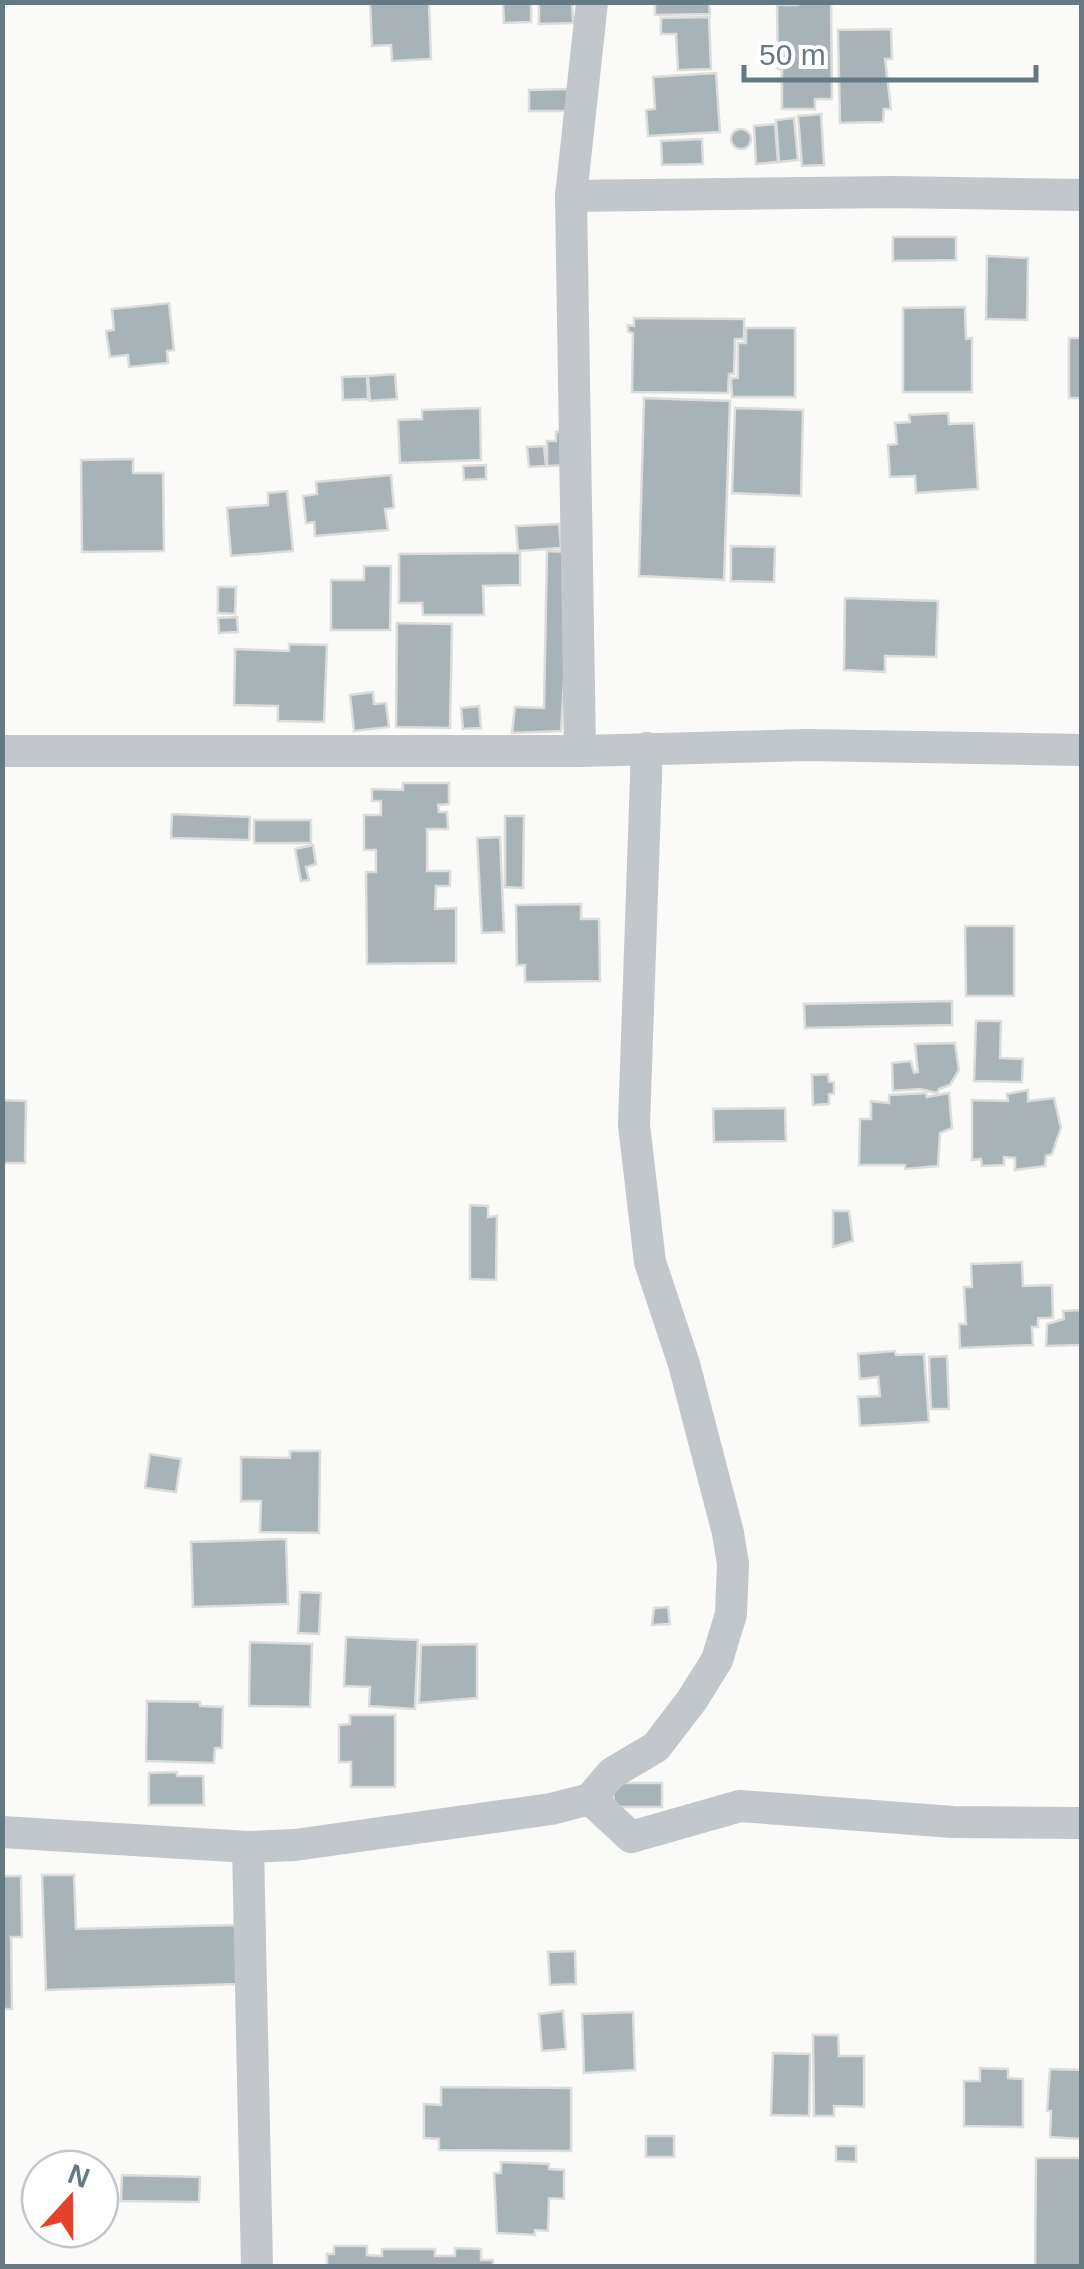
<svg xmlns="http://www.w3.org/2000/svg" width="1084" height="2269" font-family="Arial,sans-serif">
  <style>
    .building { fill: #a8b3b7; stroke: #dcdcda; stroke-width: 2.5 }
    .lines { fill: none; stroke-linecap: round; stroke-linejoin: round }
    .minor { stroke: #c1c7ca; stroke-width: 32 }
  </style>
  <rect width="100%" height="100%" fill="#fafaf8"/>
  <g class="building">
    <path d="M370 2H429L431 59 392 61 391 45 372 46Z"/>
    <path d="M503 2H531V22L504 23Z"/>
    <path d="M539 2H572L573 23 539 24Z"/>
    <path d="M655 2H709L710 14 655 15Z"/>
    <path d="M798 2H831L832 99H815V109H782V70L778 69 777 5H798Z"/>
    <path d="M709 17 711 69 678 70 676 34H661V18Z"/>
    <path d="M891 29 892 59H885L891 109H884L883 122 840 123 838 30Z"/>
    <path d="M716 73 720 132 648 136 646 110 655 109 653 77Z"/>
    <path d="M569 89V111H529V90Z"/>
    <path d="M821 114 824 165 802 166 798 116Z"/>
    <path d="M794 118 798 160 779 162 776 120Z"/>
    <path d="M775 124 778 162 756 164 754 126Z"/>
    <circle cx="741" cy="139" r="10"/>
    <path d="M702 139 703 164 662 165 661 141Z"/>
    <path d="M893 237H956V260L893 261Z"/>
    <path d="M987 256 1028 258 1027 320 986 319Z"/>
    <path d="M169 303 174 350 167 351 168 363 129 367 128 355 110 357 106 331 114 330 112 309Z"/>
    <path d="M965 307 966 339 972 338V392H903V308Z"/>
    <path d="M634 318 744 319V339H735L734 374H729L728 393 632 392 633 333 628 332V325L634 326Z"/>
    <path d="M746 328H795V397H732L731 378H738V343H746Z"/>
    <rect x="1069" y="338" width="13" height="60"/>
    <path d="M395 374 397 399 370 401 368 376Z"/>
    <path d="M367 376 368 399 343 400 342 377Z"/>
    <path d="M644 398 730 401 724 580 639 576Z"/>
    <path d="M480 408 481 460 400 463 398 420 422 419V410Z"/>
    <path d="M735 408 803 410 801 496 732 493Z"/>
    <path d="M948 413 949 424 974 423 978 489 916 493 915 476 890 477 888 445 897 444 895 423 910 422 909 415Z"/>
    <path d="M567 431 569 465 547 466V441H556V432Z"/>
    <path d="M544 446 546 466 529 467 527 447Z"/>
    <path d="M133 459V473H163L164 551 82 552 81 460Z"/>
    <path d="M486 465V479L464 480 463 466Z"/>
    <path d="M391 475 394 508 385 509 388 530 315 536 314 522 306 523 303 496 317 494 316 482Z"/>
    <path d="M287 491 293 551 231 556 227 508 268 505V493Z"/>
    <path d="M559 524 561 548 518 551 516 526Z"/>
    <path d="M731 546 775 547 774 582 731 581Z"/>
    <path d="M547 551 572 552 561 731 512 733 515 707 544 708Z"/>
    <path d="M520 553V585L483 586 484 615H423L422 603H399V554Z"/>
    <path d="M364 566H391L390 630H331V580H364Z"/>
    <path d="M218 587H236L235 614 218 613Z"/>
    <path d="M845 598 938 601 936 657 885 656V672L844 670Z"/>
    <path d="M237 617 238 632 219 633 218 618Z"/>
    <path d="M397 623 452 624 450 728 396 727Z"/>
    <path d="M289 644 327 645 324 722 278 721V706L234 705 235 649 289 651Z"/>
    <path d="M373 692 374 704 386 703 389 727 354 731 350 695Z"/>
    <path d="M479 706 481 728 463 729 461 708Z"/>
    <path d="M403 783H449V804L438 805 439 812H447L448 829H427V871H450V886H436L435 909 456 908V963L367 964 366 872H376V850H364V815H381V801H372V789L403 790Z"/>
    <path d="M172 814 250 817 249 840 171 838Z"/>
    <path d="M505 816H524L523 888 505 887Z"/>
    <rect x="254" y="820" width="57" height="23"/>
    <path d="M500 837 504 932 482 933 477 838Z"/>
    <path d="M313 845 316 864 306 867 309 880 301 881 295 849Z"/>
    <path d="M581 904V919H599L600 981 525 982V965H517L516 905Z"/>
    <path d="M965 926H1014V996H966Z"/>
    <path d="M952 1001V1025L805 1028 804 1004Z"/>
    <path d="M976 1021H1001L1000 1058 1023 1059 1022 1082 974 1081Z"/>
    <path d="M955 1043 959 1070 950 1085 939 1089 937 1093 920 1089 893 1091 892 1063 911 1061 914 1073 918 1072 915 1044Z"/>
    <path d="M828 1074 829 1082H834V1094H829V1104L813 1105 812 1075Z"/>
    <path d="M1028 1090V1101L1054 1098 1061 1128 1052 1154 1046 1156 1045 1166 1015 1170V1158L1004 1157V1165L982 1166 981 1159 972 1160V1100L1008 1101 1007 1094Z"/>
    <path d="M926 1093 927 1097 949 1093 952 1128 940 1133 938 1166 905 1169V1165H859L860 1119H871V1101L889 1103V1095Z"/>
    <path d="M2 1100 26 1101 25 1163H2Z"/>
    <path d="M785 1108 786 1141 714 1142 713 1109Z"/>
    <path d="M470 1205 488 1206V1217L497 1216 496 1280 470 1279Z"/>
    <path d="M833 1211H849L853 1241 833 1247Z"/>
    <path d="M1022 1262 1023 1286 1052 1285 1053 1318H1038V1327H1032L1033 1345 960 1348 959 1324H966L964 1287H972L971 1264Z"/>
    <path d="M1080 1310 1081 1345 1046 1346 1047 1324 1064 1319 1063 1311Z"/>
    <path d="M895 1351 896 1355 924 1354 929 1422 860 1426 858 1397 880 1396 878 1377 860 1379 858 1354Z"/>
    <path d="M947 1356 949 1409H931L929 1357Z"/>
    <path d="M290 1451H320L319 1533 260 1532 261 1501H241V1457L290 1458Z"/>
    <path d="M150 1454 181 1459 176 1492 145 1488Z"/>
    <path d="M286 1539 288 1604 193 1607 191 1542Z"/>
    <path d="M300 1592 321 1593 319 1634 298 1633Z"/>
    <path d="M668 1607 670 1624 652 1625 654 1608Z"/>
    <path d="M346 1637 418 1640 415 1709 369 1706 370 1687 344 1686Z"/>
    <path d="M250 1642 312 1644 310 1707 249 1706Z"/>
    <path d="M477 1644V1698L419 1703 421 1645Z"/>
    <path d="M147 1701 200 1702V1706L223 1707 222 1748H215L214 1763 146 1761Z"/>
    <path d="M350 1715H395V1787H351V1762H339V1725L350 1724Z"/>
    <path d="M177 1772V1776H203L204 1805H149V1773Z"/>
    <path d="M613 1783H662V1807H614Z"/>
    <path d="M42 1875H74L76 1929 235 1925 238 1984 46 1990Z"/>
    <path d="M2 1876H21L22 1937H11L12 2009H2Z"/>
    <path d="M575 1951 576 1984 550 1985 548 1952Z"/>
    <path d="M563 2011 566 2049 542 2051 539 2014Z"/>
    <path d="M633 2012 635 2070 584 2073 582 2014Z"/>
    <path d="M813 2035H838L839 2056H864V2107L834 2106V2116H814Z"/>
    <path d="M773 2053 810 2054 809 2116 771 2115Z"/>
    <path d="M980 2068 1008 2069V2078L1023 2079V2127L964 2126V2081H980Z"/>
    <path d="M1050 2069 1082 2070V2139L1050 2137 1051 2111H1047Z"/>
    <path d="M441 2087 571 2088V2151L439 2150V2139L424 2138V2104L441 2105Z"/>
    <rect x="646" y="2136" width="28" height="21"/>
    <path d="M836 2146H856V2162L836 2161Z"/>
    <path d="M1036 2158H1082V2266H1035Z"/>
    <path d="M501 2162 549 2164V2169L564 2170V2199L549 2198 548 2231 535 2230V2235L497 2233 494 2173H501Z"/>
    <path d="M122 2175 200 2177 199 2202 121 2201Z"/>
    <path d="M334 2246H367V2255L382 2256V2249H435V2256H455V2248L481 2249V2260H493V2266H327V2254H334Z"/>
  </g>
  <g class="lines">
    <g class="minor">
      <path d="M571 196 892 192 1082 195"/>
      <path d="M2 751H580L807 745 1082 750"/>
      <path d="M580 751 571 196 592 2"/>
      <path d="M590 1799 631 1837 740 1806 953 1822 1082 1823"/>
      <path d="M2 1832 248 1847 257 2266"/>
      <path d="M248 1847 295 1845 551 1809 590 1799 612 1773 656 1747 692 1700 717 1660 731 1614 733 1564 728 1533 684 1364 650 1262 634 1125 647 748"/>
    </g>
  </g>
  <rect width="1084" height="2269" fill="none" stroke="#657983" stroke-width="10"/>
  <g transform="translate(70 2199) rotate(21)"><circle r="48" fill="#ffffff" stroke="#c1c9cd" stroke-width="2.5"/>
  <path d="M0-8L18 38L0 25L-18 38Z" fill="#e5422d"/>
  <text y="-15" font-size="28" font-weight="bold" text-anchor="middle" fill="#657983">N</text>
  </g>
  <path d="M744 65v15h292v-15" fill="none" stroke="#657983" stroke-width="5"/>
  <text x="759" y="65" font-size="30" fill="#657983" stroke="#ffffff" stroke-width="8" paint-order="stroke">50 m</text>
</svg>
